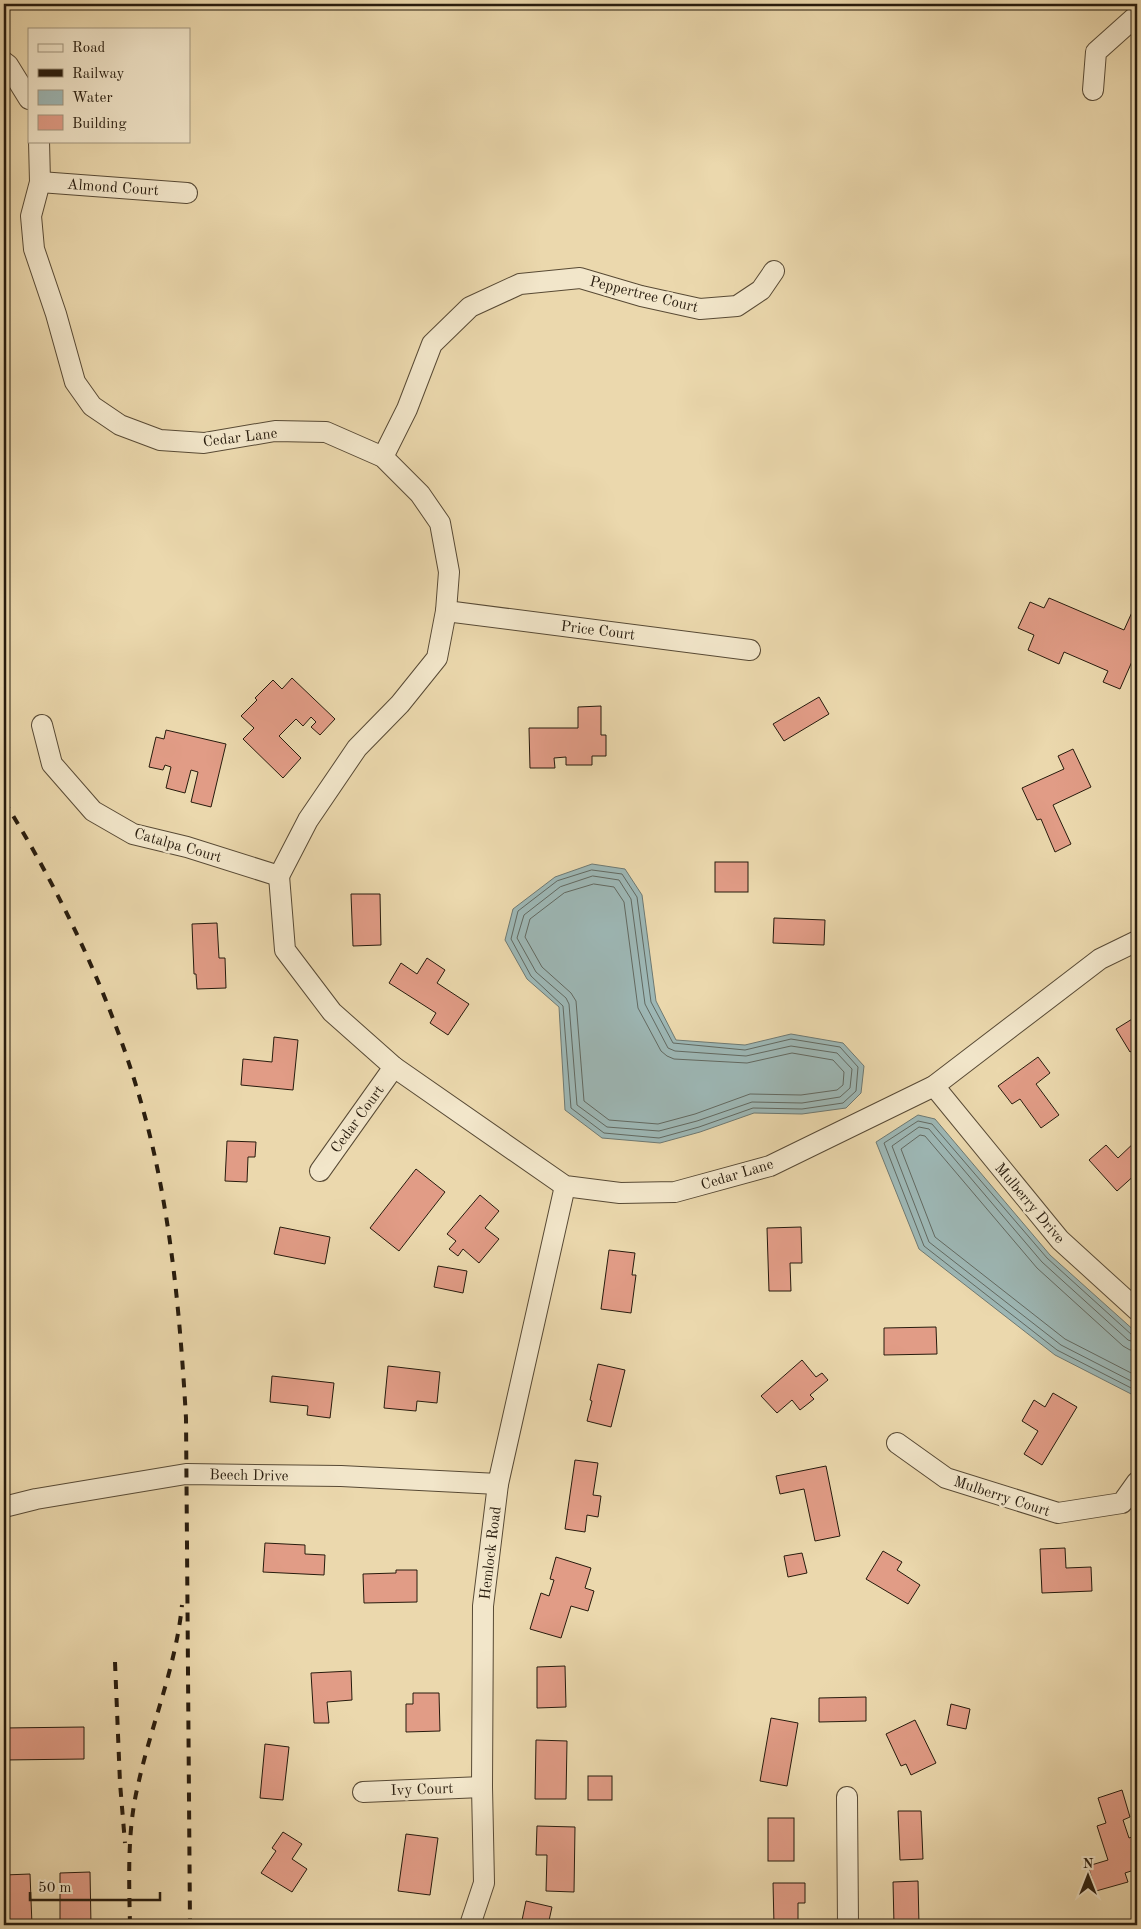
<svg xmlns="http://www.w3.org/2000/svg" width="1141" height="1929" font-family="'Old Standard TT',serif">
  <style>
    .water { fill: #9db7b5; stroke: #6e7972 }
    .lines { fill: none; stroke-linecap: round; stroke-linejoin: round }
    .shore { stroke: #626961; stroke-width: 1 }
    .building { fill: #e19c86; stroke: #271b0d }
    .minor-casing { stroke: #584a35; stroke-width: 22 }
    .minor { stroke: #f2e6ca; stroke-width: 20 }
    .rail { stroke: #271b0d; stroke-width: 4; stroke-dasharray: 9 9; stroke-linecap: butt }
    .labels { text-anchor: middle; stroke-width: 5; stroke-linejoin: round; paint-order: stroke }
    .street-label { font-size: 15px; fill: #271b0d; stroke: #f2e6ca }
  </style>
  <rect width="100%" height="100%" fill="#ebd8ad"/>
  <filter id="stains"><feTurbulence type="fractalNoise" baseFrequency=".004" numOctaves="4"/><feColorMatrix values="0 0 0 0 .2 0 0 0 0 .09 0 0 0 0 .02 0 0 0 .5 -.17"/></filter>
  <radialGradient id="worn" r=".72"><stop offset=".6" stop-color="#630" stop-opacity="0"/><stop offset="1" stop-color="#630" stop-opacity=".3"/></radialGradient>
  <g class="water">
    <path d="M592 864 625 869 642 895 656 1001 676 1040 745 1045 791 1034 843 1043 864 1066 861 1093 846 1108 802 1114 754 1113 700 1132 660 1143 602 1138 565 1110 559 1007 527 979 505 940 513 909 555 877Z"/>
    <path d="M918 1115 935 1119 1050 1255 1137 1333V1397L1055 1355 919 1249 876 1142Z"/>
  </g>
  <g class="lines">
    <g class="shore">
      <path d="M592 870 622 874 637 897 651 1002 673 1043 745 1050 791 1039 840 1047 858 1067 856 1091 843 1103 802 1109 753 1108 699 1127 659 1138 604 1133 571 1108 563 1006 531 976 511 939 518 911 557 881Z"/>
      <path d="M593 876 619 880 631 899 645 1004 668 1048 675 1051 746 1056 791 1046 837 1053 852 1069 850 1088 840 1097 802 1103 752 1102 697 1121 659 1131 607 1127 577 1105 569 1004 566 998 536 972 517 938 524 915 560 887Z"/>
      <path d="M594 884 614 887 624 902 638 1008 661 1051 667 1056 674 1059 747 1063 792 1053 833 1060 844 1072 843 1085 837 1090 801 1095 750 1094 695 1114 658 1124 609 1120 584 1101 576 1001 571 993 542 967 525 937 530 919 564 893Z"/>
      <path d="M1137 1336 1132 1335 1047 1258 932 1124 918 1121 884 1143 924 1246 1057 1350 1137 1391"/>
      <path d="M1137 1343 1128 1340 1042 1262 929 1129 919 1127 892 1146 929 1242 1061 1345 1137 1384"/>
      <path d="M1137 1350H1130L1123 1346 1037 1268 925 1136 920 1135 901 1149 935 1237 1065 1339 1137 1376"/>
    </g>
  </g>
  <g class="building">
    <path d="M1049 598 1124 630 1133 610 1137 612V650L1120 689 1103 682 1108 671 1064 652 1059 664 1028 650 1034 635 1018 628 1030 602 1044 608Z"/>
    <path d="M292 678 335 719 320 735 311 727 316 722 311 717 303 726 296 719 279 736 301 758 283 778 243 739 254 728 241 716 257 700 255 698 273 680 282 689Z"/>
    <path d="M819 697 829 714 784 741 773 724Z"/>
    <path d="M601 706V735H606V756H592V765H566V757L554 758 555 768H530L529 728H578V707Z"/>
    <path d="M166 730 226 744 211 807 191 802 198 772 191 770 185 793 166 788 171 767 165 765 163 770 149 767 156 737 164 739Z"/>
    <path d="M1073 749 1091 787 1053 805 1071 844 1055 852 1041 819 1037 820 1022 788 1064 769 1058 756Z"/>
    <rect x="715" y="862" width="33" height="30"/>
    <path d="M351 894H380L381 945 353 946Z"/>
    <path d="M774 918 825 920 824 945 773 943Z"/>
    <path d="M217 923 219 958H225L226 988 197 989 196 974H194L192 924Z"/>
    <path d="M427 958 445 970 437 983 469 1004 448 1035 430 1023 436 1013 389 983 401 963 417 974Z"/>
    <path d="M1137 1016V1048L1130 1052 1116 1029Z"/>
    <path d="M274 1037 298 1040 293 1090 241 1085 243 1059 272 1062Z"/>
    <path d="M1038 1057 1050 1073 1036 1084 1059 1115 1041 1128 1020 1099 1012 1104 998 1086Z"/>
    <path d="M1137 1140V1173L1117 1191 1089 1160 1106 1145 1118 1158Z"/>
    <path d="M227 1141 256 1142 255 1157H248L247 1182 225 1181Z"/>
    <path d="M416 1169 445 1192 399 1251 370 1228Z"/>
    <path d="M480 1195 499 1211 485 1228 499 1239 479 1263 463 1249 458 1256 449 1249 456 1241 447 1234Z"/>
    <path d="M280 1227 330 1237 325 1264 274 1254Z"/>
    <path d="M801 1227 802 1263H790L791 1291H769L767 1228Z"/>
    <path d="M609 1250 635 1253 632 1275H636L631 1313 601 1309Z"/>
    <path d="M438 1266 467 1271 463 1293 434 1287Z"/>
    <path d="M936 1327 937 1354 884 1355V1328Z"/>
    <path d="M802 1360 816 1377 822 1373 828 1380 810 1395 814 1399 800 1410 792 1400 777 1413 761 1396Z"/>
    <path d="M598 1364 625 1370 611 1427 587 1421 592 1401 590 1400Z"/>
    <path d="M388 1366 440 1372 437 1403 417 1401 416 1411 384 1408Z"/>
    <path d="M272 1376 334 1383 330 1418 307 1415 308 1406 270 1402Z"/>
    <path d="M1053 1393 1077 1407 1042 1465 1024 1454 1038 1431 1022 1421 1034 1400 1045 1407Z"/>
    <path d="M575 1460 598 1463 593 1495 601 1496 598 1517 587 1515 585 1532 565 1529Z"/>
    <path d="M826 1466 840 1536 815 1541 804 1489 780 1494 776 1476Z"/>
    <path d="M265 1543 305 1545V1554L325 1555 324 1575 263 1572Z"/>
    <path d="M1065 1548 1066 1568 1091 1567 1092 1591 1042 1593 1040 1549Z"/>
    <path d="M883 1551 902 1562 897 1570 920 1585 908 1604 866 1579Z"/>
    <path d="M802 1553 807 1573 788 1577 784 1556Z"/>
    <path d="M556 1557 591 1568 585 1588 594 1591 588 1611 571 1606 561 1638 530 1629 541 1593 549 1596 554 1580 550 1579Z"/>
    <path d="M396 1570H417V1602L364 1603 363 1574 396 1573Z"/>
    <path d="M565 1666 566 1707 537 1708V1667Z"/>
    <path d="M351 1671 352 1700 327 1702 329 1723H314L311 1673Z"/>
    <path d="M413 1693H439L440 1731 406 1732V1704H413Z"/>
    <path d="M866 1697V1721L819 1722V1698Z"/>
    <path d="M951 1704 970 1709 966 1729 947 1725Z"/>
    <path d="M771 1718 798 1723 787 1786 760 1781Z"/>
    <path d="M915 1720 936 1763 911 1775 906 1764 901 1766 886 1734Z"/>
    <path d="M84 1727V1759L4 1760V1728Z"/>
    <path d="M536 1740 567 1741 566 1799H535Z"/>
    <path d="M265 1744 289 1747 283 1800 260 1798Z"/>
    <rect x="588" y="1776" width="24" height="24"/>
    <path d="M1122 1790 1130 1817 1123 1820 1129 1838 1137 1835V1869L1125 1873 1128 1882 1096 1891 1088 1866 1108 1860 1097 1826 1106 1823 1098 1798Z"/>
    <path d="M898 1811H921L923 1859 900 1860Z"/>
    <rect x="768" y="1818" width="26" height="43"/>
    <path d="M537 1826 575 1827 574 1892 546 1891 547 1855H536Z"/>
    <path d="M283 1832 302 1844 292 1859 307 1869 292 1892 261 1873 276 1851 272 1848Z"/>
    <path d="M406 1834 438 1838 430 1895 398 1891Z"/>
    <path d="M90 1872 91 1925H60V1873Z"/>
    <path d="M30 1874 32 1925H4V1875Z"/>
    <path d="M918 1881 919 1925H894L893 1882Z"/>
    <path d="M773 1883H805V1903H798V1925H774Z"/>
    <path d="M526 1901 552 1907 548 1925H521Z"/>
  </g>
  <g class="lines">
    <g class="minor-casing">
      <g id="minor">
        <path d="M4 62 8 65 29 99"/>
        <path d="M1093 90 1096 52 1134 18H1137"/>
        <path d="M39 141 40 182 31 216 34 249 56 314 75 382 92 406 120 425 160 440 204 443 275 431 326 432 383 457 420 494 440 523 449 572 446 611 437 658 400 704 357 748 308 820 279 876"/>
        <path d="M40 182 187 193"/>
        <path d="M383 457 407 409 432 344 470 307 520 284 580 278 641 296 700 309 737 306 761 290 774 271"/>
        <path d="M446 611 750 650"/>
        <path d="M42 725 52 764 93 811 133 834 187 847 279 876"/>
        <path d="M279 876 285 950 332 1012 394 1067 565 1186 620 1193 675 1192 770 1166 934 1086 1100 959 1137 941"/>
        <path d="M934 1086 1060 1240 1137 1310"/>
        <path d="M320 1171 394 1067"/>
        <path d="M897 1443 946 1478 1058 1513 1122 1503 1137 1482"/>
        <path d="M4 1507 36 1499 186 1474 341 1476 498 1484"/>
        <path d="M363 1792 482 1787"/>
        <path d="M847 1797 848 1925"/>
        <path d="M470 1925 484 1883 482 1787 483 1606 498 1484 565 1186"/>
      </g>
    </g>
    <use href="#minor" class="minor"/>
    <g class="rail">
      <path d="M4 801C72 910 129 1036 156 1162 174 1247 181 1332 186 1418L190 1925"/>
      <path d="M115 1662 120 1783 125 1843"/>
      <path d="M130 1925C129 1879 127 1830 138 1785 151 1725 176 1667 182 1605"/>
    </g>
  </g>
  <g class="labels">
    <g class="street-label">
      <text transform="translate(113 187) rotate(4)" y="5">Almond Court</text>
      <text transform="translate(644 294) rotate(14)" y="5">Peppertree Court</text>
      <text transform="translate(240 437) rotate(-7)" y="5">Cedar Lane</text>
      <text transform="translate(598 630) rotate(7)" y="5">Price Court</text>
      <text transform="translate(178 845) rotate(16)" y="5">Catalpa Court</text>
      <text transform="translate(357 1119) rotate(-54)" y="5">Cedar Court</text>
      <text transform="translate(737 1174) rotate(-17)" y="5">Cedar Lane</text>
      <text transform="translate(1030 1203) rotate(50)" y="5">Mulberry Drive</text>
      <text transform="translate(249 1475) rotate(1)" y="5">Beech Drive</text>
      <text transform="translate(1002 1496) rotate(18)" y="5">Mulberry Court</text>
      <text transform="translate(490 1553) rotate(-83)" y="5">Hemlock Road</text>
      <text transform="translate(422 1789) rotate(-2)" y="5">Ivy Court</text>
    </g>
  </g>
  <rect width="1141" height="1929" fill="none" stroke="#ebd8ad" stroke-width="20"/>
  <rect x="5" y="5" width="1131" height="1919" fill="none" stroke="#271b0d" stroke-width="2.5"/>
  <rect x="10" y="10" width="1121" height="1909" fill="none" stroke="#271b0d"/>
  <rect x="28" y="28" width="162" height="115" fill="#f2e6ca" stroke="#a1957e"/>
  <rect x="38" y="44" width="25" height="8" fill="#f2e6ca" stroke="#a1957e"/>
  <text x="72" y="52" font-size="15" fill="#271b0d">Road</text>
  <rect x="38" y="69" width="25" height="8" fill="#271b0d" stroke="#a1957e"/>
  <text x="72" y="78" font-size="15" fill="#271b0d">Railway</text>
  <rect x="38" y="90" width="25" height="15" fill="#9db7b5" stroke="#a1957e"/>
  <text x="72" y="102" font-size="15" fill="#271b0d">Water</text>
  <rect x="38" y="115" width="25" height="15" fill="#e19c86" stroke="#a1957e"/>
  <text x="72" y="128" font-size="15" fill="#271b0d">Building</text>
  <g transform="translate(1088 1876)" stroke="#f2e6ca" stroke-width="4" paint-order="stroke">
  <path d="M0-4L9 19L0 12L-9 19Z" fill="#271b0d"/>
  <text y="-8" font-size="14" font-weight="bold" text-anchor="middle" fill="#271b0d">N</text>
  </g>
  <path d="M30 1892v8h130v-8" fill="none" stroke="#271b0d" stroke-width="2.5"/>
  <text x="38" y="1892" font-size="15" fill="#271b0d" stroke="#f2e6ca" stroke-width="4" paint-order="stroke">50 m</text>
  <rect width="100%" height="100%" filter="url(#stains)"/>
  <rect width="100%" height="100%" fill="url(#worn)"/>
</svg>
